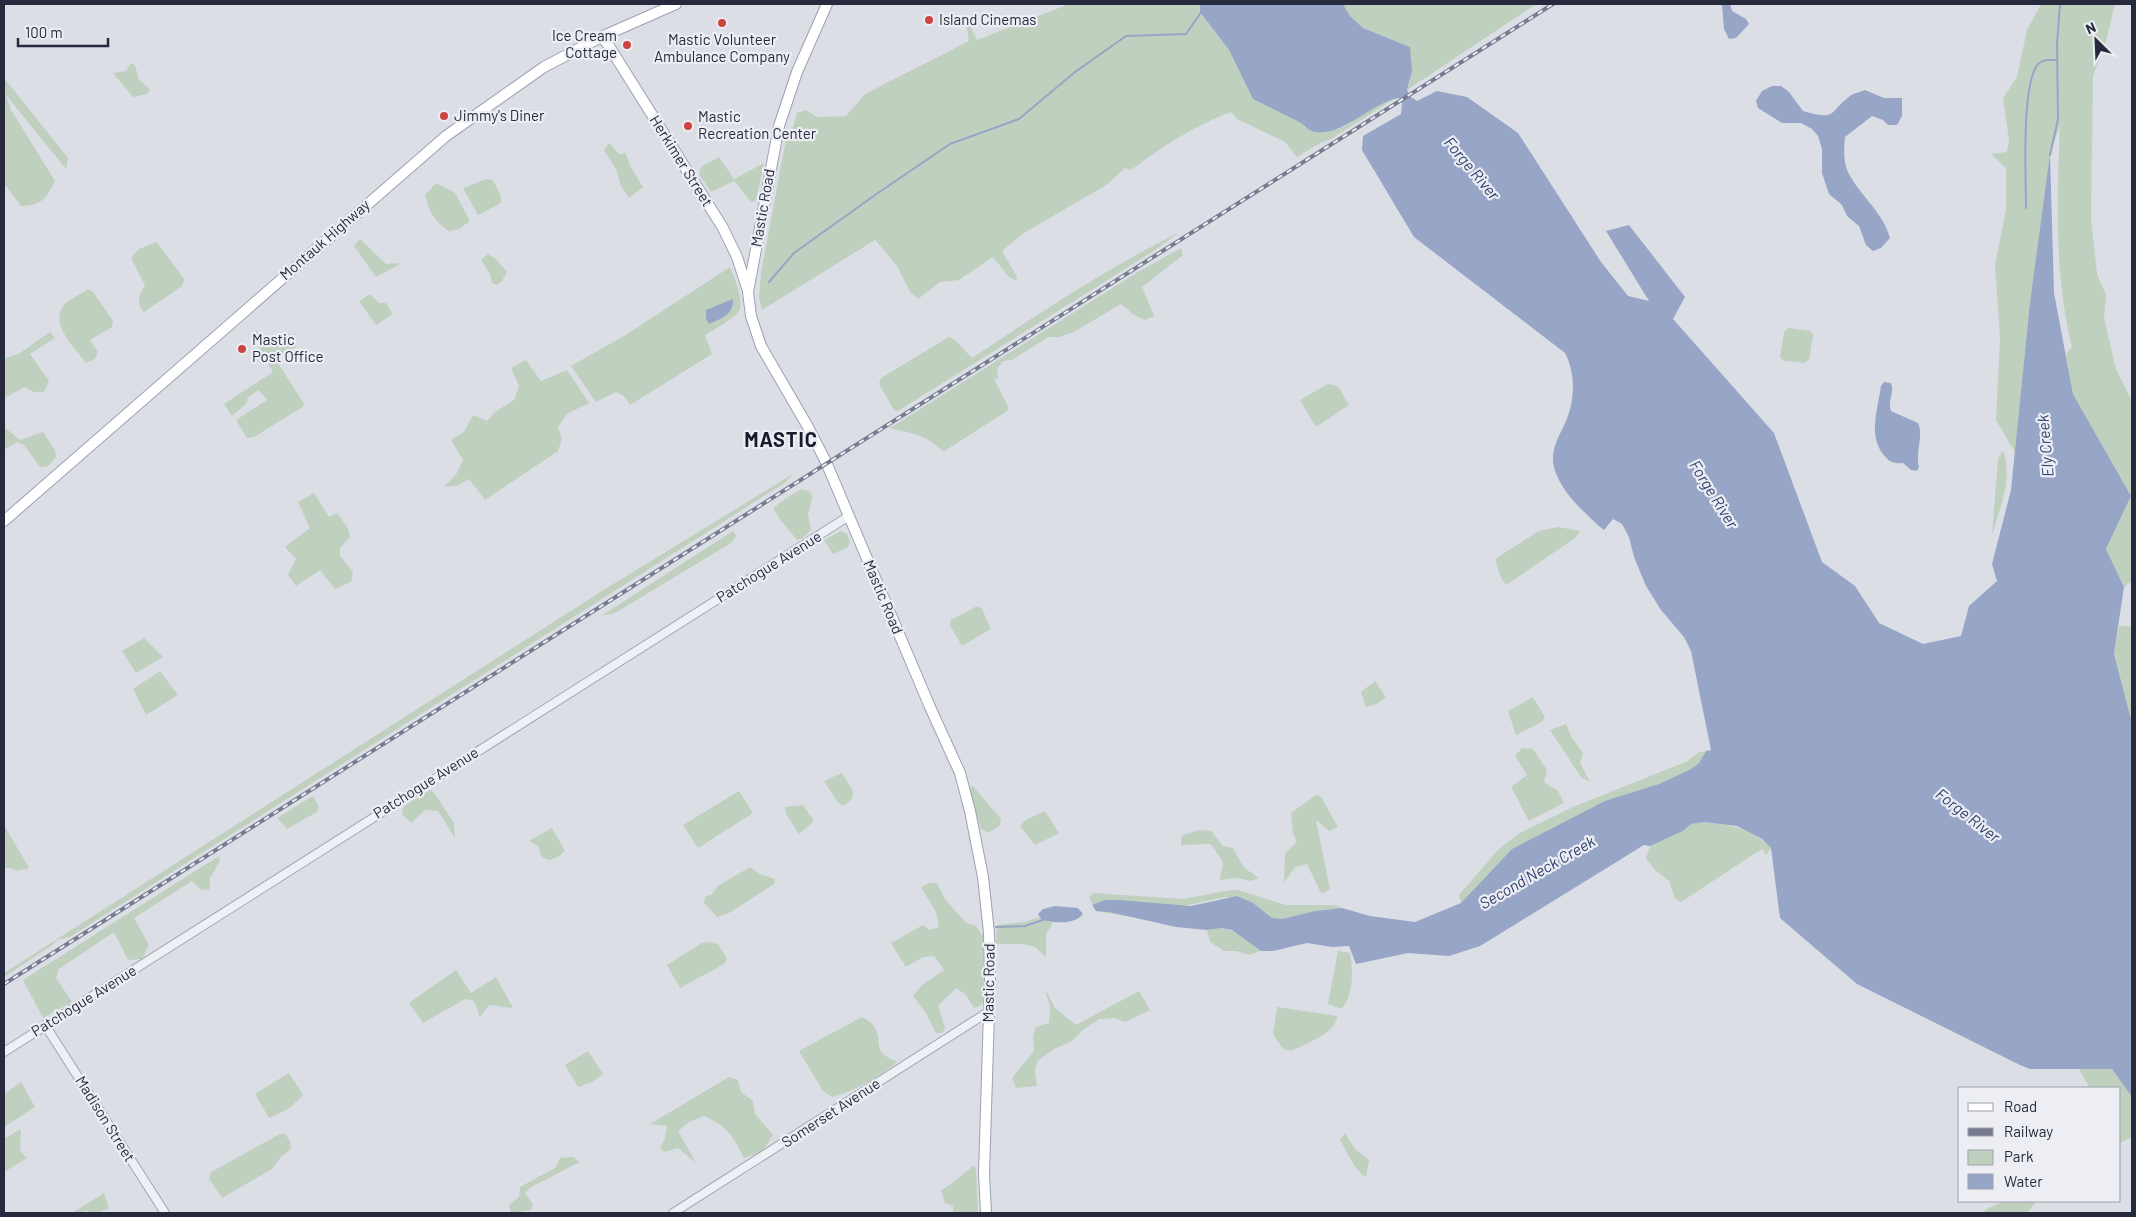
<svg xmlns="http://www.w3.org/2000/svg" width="2136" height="1217" font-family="Barlow,sans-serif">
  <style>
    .green { fill: #bfd0be }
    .water { fill: #97a5c7 }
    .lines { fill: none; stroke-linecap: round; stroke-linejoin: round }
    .stream { stroke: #97a5c7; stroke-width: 2 }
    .minor-casing { stroke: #a2a4b0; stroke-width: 10 }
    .major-casing { stroke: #9ca1b2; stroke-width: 12 }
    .minor { stroke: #eff0f5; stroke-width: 8 }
    .major { stroke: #fff; stroke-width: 10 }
    .rail-casing { stroke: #767b90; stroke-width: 4 }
    .rail { stroke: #eceef4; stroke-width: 2; stroke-dasharray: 5.5; stroke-linecap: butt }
    .poi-dot { fill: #cc4541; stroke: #eceef4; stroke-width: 2 }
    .labels { text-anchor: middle; stroke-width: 4.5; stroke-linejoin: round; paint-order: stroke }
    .poi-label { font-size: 15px; fill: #262a3c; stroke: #eceef4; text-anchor: start }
    .street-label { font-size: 15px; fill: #262a3c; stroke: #eceef4 }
    .water-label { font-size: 16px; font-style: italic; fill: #314170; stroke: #eceef4 }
    .district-label { font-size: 20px; font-weight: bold; letter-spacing: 1px; fill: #191c2d; stroke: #eceef4 }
  </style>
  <rect width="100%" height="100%" fill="#dcdee6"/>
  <g class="green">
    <path d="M1069 4H1200V12L1229 50 1253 99 1301 123 1305 128C1315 129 1333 132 1341 128 1360 120 1373 102 1394 99L1331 139 1320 143 1297 157 1285 142 1237 119 1231 112C1192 127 1165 145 1131 170L1125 168 1108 184 1024 233 1002 251 1017 277 1016 281 1009 277 993 257 959 280 940 282 918 299 910 292 897 266 875 240 762 310 759 297 761 273 786 139 793 127 797 113 806 110 817 117 846 116 865 94 969 41 965 16 977 40Z"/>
    <path d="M1343 4H1536L1407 90 1410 81V47L1363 28 1350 16Z"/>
    <path d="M2041 4H2115L2106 41 2093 76 2091 219 2097 274 2106 295 2104 318 2116 369 2132 401V581L2124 587 2106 549 2131 496 2073 394 2066 354 2072 347C2054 275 2057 199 2060 125L2050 154 2030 302 2015 452 1996 420 2000 338 1995 265 2006 210V168L1991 154 2007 152 2009 140 2003 98 2017 77 2027 30Z"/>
    <path d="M131 63 135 65 139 80 150 89 147 94 133 97 113 73 126 71Z"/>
    <path d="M4 78 68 158 66 169 6 95 11 110 55 181C47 198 41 206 21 206L4 183Z"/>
    <path d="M609 143 619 154 626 153 630 166 643 187 629 198 620 184 617 171 604 150Z"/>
    <path d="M719 157 734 179 764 163 756 201 751 202 734 181 711 192 699 174 701 167Z"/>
    <path d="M486 179 493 180 501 196V203L478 215 463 188Z"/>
    <path d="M436 183 455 193 470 221 459 229 449 231C436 223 428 211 425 195Z"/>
    <path d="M1180 232 1152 252 898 411 894 410 879 384 881 378 949 337 955 340 972 358C1040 313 1107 268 1180 232Z"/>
    <path d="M360 239 386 264 402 263 376 277 354 246Z"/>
    <path d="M157 242 184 279 182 286 144 312C135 303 140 295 145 285L131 258 139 249Z"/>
    <path d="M1181 248 1183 255 1142 287 1154 316 1145 320 1134 315 1121 304 1074 332 1060 337H1048L1012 360 1003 361 997 369 998 378 994 379 1009 408 1007 411 943 452C929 435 910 433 890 428L1138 272Z"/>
    <path d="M488 254 496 259 507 272 502 281 497 285 492 283 490 274 481 260Z"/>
    <path d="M730 267C734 276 743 299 740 309 737 317 713 330 705 335L712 354 630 405 624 396 616 392 596 402 571 366 624 336Z"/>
    <path d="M88 289 93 292 113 321 112 327 90 340 98 352 95 359 86 363C76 349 51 326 62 308 67 300 81 294 88 289Z"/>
    <path d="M370 294 379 303H386L393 314 376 325 359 301Z"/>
    <path d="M1788 328 1810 331 1813 335 1809 360 1804 363 1784 361 1780 357 1784 332Z"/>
    <path d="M255 330 269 340 284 334H292L296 347 279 355 278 363 303 402 304 406 254 437 247 438 236 420 267 400 259 390 248 397 247 403 232 416 224 404 273 372 259 349V337Z"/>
    <path d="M50 332 55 338 30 354 49 381 44 392H34L25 387 4 398V359L20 353Z"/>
    <path d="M526 360 541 381 567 370 589 403 567 414 558 427 562 439 558 451 485 500 469 479 456 486 444 487 457 473 463 460 451 440 464 432 473 415 487 421 495 412 514 400 519 386 511 368Z"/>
    <path d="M1328 384 1338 386 1349 405 1316 427 1300 400Z"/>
    <path d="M4 427 20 440 43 432 55 450 56 457 48 466 40 467 24 445 17 442 4 450Z"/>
    <path d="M2003 450C2013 480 2000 507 1992 535L1998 459Z"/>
    <path d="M793 474 786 482 70 937 56 940 54 944 4 977V973L602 591Z"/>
    <path d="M802 489 811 492 812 499 808 514 811 530 803 538 797 540 779 518 773 508 791 495Z"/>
    <path d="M314 493 329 517 337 513 348 528 350 537 340 548V556L353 572 351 582 335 589 320 570 296 586 288 575 296 559 285 547 310 528 298 502Z"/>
    <path d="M1558 527 1580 531 1575 538 1506 585 1501 578 1495 559 1539 531Z"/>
    <path d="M733 531 736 536 731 543 615 613 601 616Z"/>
    <path d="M841 531 847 534 850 542 848 547 833 554 824 540Z"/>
    <path d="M977 606 982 609 991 629 962 646 950 625 951 620Z"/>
    <path d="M2119 626H2132V723L2114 654Z"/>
    <path d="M144 638 163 657 136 673 122 651Z"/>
    <path d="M160 671 178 695 146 715 133 689Z"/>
    <path d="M1375 681 1386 697 1377 704 1366 707 1361 692Z"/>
    <path d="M1533 697 1545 717 1542 722 1516 735 1508 711Z"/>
    <path d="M1566 724 1572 738 1583 753 1580 763 1590 782 1581 777 1550 730Z"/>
    <path d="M1522 748 1533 749 1547 770 1544 782 1558 791 1564 803 1529 821 1511 787 1527 775 1515 756Z"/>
    <path d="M1706 751 1699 763 1691 769 1659 784 1583 813 1512 849 1461 903 1459 895 1498 850 1518 834 1573 807 1688 761 1699 752Z"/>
    <path d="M842 773 853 791 852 799 843 806 837 801 824 781Z"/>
    <path d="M973 786 1001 819 1000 825 989 833 981 829 969 788Z"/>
    <path d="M430 790 435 794 454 823 455 838 438 811 425 810 411 823 402 814 404 806Z"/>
    <path d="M739 791 753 813 698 848 683 825Z"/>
    <path d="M1316 795 1321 797 1338 827 1329 831 1316 820 1330 889 1324 893H1321L1307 864 1295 867 1284 883 1285 853 1297 842 1293 833 1291 813Z"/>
    <path d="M313 796 319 807 317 812 287 829 277 818Z"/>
    <path d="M803 805 814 821 799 834 786 814 785 807Z"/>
    <path d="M1045 811 1059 833 1035 845 1020 826 1026 820Z"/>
    <path d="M1704 822C1731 825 1751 828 1771 848L1766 855 1763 849 1757 852 1681 902 1675 898 1669 881 1655 870 1646 858 1650 846 1683 831 1691 824Z"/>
    <path d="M4 825 29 868 17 871 11 868H4Z"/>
    <path d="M552 828 565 851 558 857 549 860 542 857 538 846 529 841Z"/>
    <path d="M1199 830 1211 831 1223 846 1233 848 1244 868 1259 878 1251 881 1237 878 1220 880 1223 862 1211 844 1181 845V836Z"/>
    <path d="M219 856 220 861 210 878V889L201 890 192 881 134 918 149 945 142 959 128 960 114 932 59 969 56 978 72 1002 43 1018 23 980Z"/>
    <path d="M750 867 760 874 775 879 774 884 731 912 717 917 704 903 705 897 712 894 718 886Z"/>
    <path d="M930 883H937L945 899 966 923 976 926 983 936 984 1001 980 1006 974 1008 965 994 956 988 938 1006 945 1028 942 1033H936L926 1013 913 996 921 986 944 970 934 956 923 957 906 967 891 943 923 925 929 930 939 927 936 912 921 887Z"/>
    <path d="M1231 890H1238L1286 905H1336L1342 908 1315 911 1282 919 1272 918 1253 903 1225 897 1132 917 1096 911 1089 897 1093 893 1106 894 1184 899Z"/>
    <path d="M1040 917 1042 920 1053 923 1046 934V957L1035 947 1023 944H996L997 925 1025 922Z"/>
    <path d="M1222 928C1239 931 1248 941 1261 951L1248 955 1237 951H1224L1210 942 1207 930Z"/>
    <path d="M707 942 718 944 727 959 724 964 680 988 667 965 702 943Z"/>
    <path d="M1338 951 1350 953C1353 970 1354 996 1341 1009L1328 1004Z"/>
    <path d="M456 970 471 993 496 977 513 1008 489 1005 480 1017 474 1001 465 999 423 1023 409 1003Z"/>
    <path d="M1045 989 1055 1008 1076 1025 1139 991 1150 1010 1125 1022 1115 1018 1099 1019 1083 1030 1072 1041 1054 1049 1037 1061 1035 1070 1037 1086 1016 1088 1012 1078 1034 1051 1033 1036 1036 1027 1049 1023 1050 1007Z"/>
    <path d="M1277 1007 1337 1016C1337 1033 1305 1044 1291 1051L1283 1049 1273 1034Z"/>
    <path d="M862 1017C865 1019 870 1021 872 1024 886 1041 868 1050 897 1062 879 1077 855 1091 832 1097L823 1091 799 1051Z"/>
    <path d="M588 1051 603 1074 592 1082 578 1087 565 1065Z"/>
    <path d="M2079 1069H2112L2132 1097V1137L2120 1143V1088H2090Z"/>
    <path d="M289 1073 303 1095 290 1108 269 1118 255 1094Z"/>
    <path d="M729 1077 738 1080 741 1092 753 1101 755 1114 773 1135 762 1152 744 1158C733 1136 727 1126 704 1116L689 1122 678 1131 696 1163 678 1148 665 1152 660 1148 665 1138 667 1126 650 1124Z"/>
    <path d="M21 1082 35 1107 4 1127V1094Z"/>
    <path d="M21 1129 20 1151 27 1158 4 1172V1139Z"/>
    <path d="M1345 1133 1355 1149 1369 1160 1366 1177C1356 1173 1346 1150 1340 1140Z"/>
    <path d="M280 1134H285L290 1141 291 1149 281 1157 272 1169 222 1198 209 1179 211 1172Z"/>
    <path d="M573 1157 580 1162 531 1187 525 1193 533 1205 531 1210 511 1213 509 1205 519 1197 520 1187 555 1168 560 1158Z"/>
    <path d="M973 1166 976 1168 978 1213H953V1206L945 1203 941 1190 951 1184Z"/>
    <path d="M104 1193 109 1208 98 1213 84 1211 83 1213H72Z"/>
    <path d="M2004 1201H2037L2027 1213H1983L1985 1210Z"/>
  </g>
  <g class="water">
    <path d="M1200 4H1343L1350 16 1363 28 1410 47 1412 71 1407 90 1411 97 1417 101 1437 91 1467 97 1518 133 1601 262 1628 296 1649 301 1606 231 1629 225 1685 297 1673 319 1774 433 1822 562 1855 586 1879 623 1923 644 1961 636 1969 606 1997 581 1992 564 2011 490 2030 302 2050 154 2054 293 2073 394 2131 496 2106 549 2124 587 2114 654 2132 723V1097L2112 1069H2030L2020 1065 1857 984 1780 918 1771 848 1762 839 1737 826 1704 822 1691 824 1683 831 1650 846 1644 845 1480 946 1449 956 1408 953 1356 964 1349 946 1332 947 1307 943 1273 951H1261L1232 930 1222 928 1207 930 1176 927 1109 912 1096 911 1092 905 1105 900H1119L1191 906 1237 896 1253 903 1272 918 1282 919 1315 911 1342 908 1370 916 1415 922 1461 903 1512 849 1605 801 1659 784 1691 769 1699 763 1706 751 1711 750 1691 651 1684 637 1661 610 1646 586 1634 557 1629 537 1622 524 1613 519 1604 530 1600 527C1582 510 1564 495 1555 471 1548 449 1561 435 1568 416 1575 396 1575 372 1565 353L1414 237 1362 150 1363 136 1401 114 1402 103 1399 98C1369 102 1328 153 1301 123L1253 99 1229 50 1200 12Z"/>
    <path d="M1722 4H1730L1732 11 1746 19 1749 24 1736 38 1729 39 1724 29Z"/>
    <path d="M1772 86H1781L1789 92 1803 111C1837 121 1828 113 1850 96 1854 93 1861 92 1865 90L1884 98H1902V116L1897 125H1888L1883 120 1872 116 1845 137C1844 148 1843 162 1848 172 1860 196 1883 212 1890 238L1881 248 1873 251 1866 245 1859 226 1847 216 1842 205 1829 194 1822 173V149L1818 136 1812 129 1801 123H1782L1758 108 1756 101 1762 91Z"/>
    <path d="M733 299C734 314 721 319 709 324L706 319V310Z"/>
    <path d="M1884 382 1891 383C1895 393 1887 401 1891 411L1918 423C1924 436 1915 452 1919 467L1917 471 1911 470 1903 463C1894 464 1889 462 1883 454 1868 435 1878 408 1881 386Z"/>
    <path d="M1055 906 1078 908 1083 914C1074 925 1055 923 1042 920L1038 914 1043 909Z"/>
  </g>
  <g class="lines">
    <g class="stream">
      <path d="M2050 155 2058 119 2057 44 2060 4"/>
      <path d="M2026 208C2026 179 2021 84 2038 64 2044 59 2049 60 2056 60"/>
      <path d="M769 282 794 253 875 195 950 144 1019 119 1075 72 1126 36 1186 34 1202 11"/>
      <path d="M996 927 1025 926 1043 920"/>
    </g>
    <g class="minor-casing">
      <g id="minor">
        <path d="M45 1025 165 1213"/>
        <path d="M4 1052 849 516"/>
        <path d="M673 1213 988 1012"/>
      </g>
    </g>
    <g class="major-casing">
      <g id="major">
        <path d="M827 4 797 72 779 126 748 292 751 316 761 346 808 427 826 462 930 707 960 773 970 811 983 877 989 933 990 980 984 1174 986 1213"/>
        <path d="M601 37 607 43 723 228 737 257 747 288"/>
        <path d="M4 521 446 136 544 67 601 37 676 4"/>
      </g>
    </g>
    <use href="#minor" class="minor"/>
    <use href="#major" class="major"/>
    <g class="rail-casing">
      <path id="rail" d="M4 984 1553 4"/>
    </g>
    <use href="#rail" class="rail"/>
  </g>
  <g class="poi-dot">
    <circle cx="929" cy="20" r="5"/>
    <circle cx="722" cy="23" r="5"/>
    <circle cx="627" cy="45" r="5"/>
    <circle cx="444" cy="116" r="5"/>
    <circle cx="688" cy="126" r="5"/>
    <circle cx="242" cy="349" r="5"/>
  </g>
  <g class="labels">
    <g class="poi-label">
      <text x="939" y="25">Island Cinemas</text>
      <text x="617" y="41" text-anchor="end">Ice Cream<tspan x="617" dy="17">Cottage</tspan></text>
      <text x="722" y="45" text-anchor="middle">Mastic Volunteer<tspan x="722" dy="17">Ambulance Company</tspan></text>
      <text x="454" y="121">Jimmy's Diner</text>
      <text x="698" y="122">Mastic<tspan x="698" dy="17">Recreation Center</tspan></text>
      <text x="252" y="345">Mastic<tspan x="252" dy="17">Post Office</tspan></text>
    </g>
    <g class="street-label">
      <text transform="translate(681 161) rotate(58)" y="5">Herkimer Street</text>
      <text transform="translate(763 208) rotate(-80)" y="5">Mastic Road</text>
      <text transform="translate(325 240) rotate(-41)" y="5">Montauk Highway</text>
      <text transform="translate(769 567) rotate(-32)" y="5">Patchogue Avenue</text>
      <text transform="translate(883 597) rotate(67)" y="5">Mastic Road</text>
      <text transform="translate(426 783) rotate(-32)" y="5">Patchogue Avenue</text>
      <text transform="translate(989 983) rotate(-89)" y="5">Mastic Road</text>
      <text transform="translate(84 1001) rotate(-32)" y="5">Patchogue Avenue</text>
      <text transform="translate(831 1113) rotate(-33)" y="5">Somerset Avenue</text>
      <text transform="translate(105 1119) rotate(58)" y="5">Madison Street</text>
    </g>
    <g class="water-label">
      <text transform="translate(1472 168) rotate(50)" y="6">Forge River</text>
      <text transform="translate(2045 446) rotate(-95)" y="6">Ely Creek</text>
      <text transform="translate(1714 494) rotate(58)" y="6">Forge River</text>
      <text transform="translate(1968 815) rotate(38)" y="6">Forge River</text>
      <text transform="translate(1537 872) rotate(-30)" y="6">Second Neck Creek</text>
    </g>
    <g class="district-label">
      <text x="781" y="447">MASTIC</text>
    </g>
  </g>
  <rect width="2136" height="1217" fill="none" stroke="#262a3c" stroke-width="10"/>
  <rect x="1958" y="1087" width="162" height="115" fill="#eceef4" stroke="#9da0aa"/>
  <rect x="1968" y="1103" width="25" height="8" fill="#ffffff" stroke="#9da0aa"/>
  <text x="2004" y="1112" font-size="15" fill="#262a3c">Road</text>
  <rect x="1968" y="1128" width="25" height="8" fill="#767b90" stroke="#9da0aa"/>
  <text x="2004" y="1137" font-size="15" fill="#262a3c">Railway</text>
  <rect x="1968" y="1150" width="25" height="15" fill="#bfd0be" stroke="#9da0aa"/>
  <text x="2004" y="1162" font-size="15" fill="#262a3c">Park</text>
  <rect x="1968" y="1174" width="25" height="15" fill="#97a5c7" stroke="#9da0aa"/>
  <text x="2004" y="1187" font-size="15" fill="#262a3c">Water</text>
  <g transform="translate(2096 40) rotate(336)" stroke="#eceef4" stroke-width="4" paint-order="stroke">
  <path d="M0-4L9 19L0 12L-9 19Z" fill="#262a3c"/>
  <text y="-8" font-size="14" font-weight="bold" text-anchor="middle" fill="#262a3c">N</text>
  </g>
  <path d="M18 38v8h90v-8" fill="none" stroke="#262a3c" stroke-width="2.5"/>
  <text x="25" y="38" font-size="15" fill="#262a3c" stroke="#eceef4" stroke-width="4" paint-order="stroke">100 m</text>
</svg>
